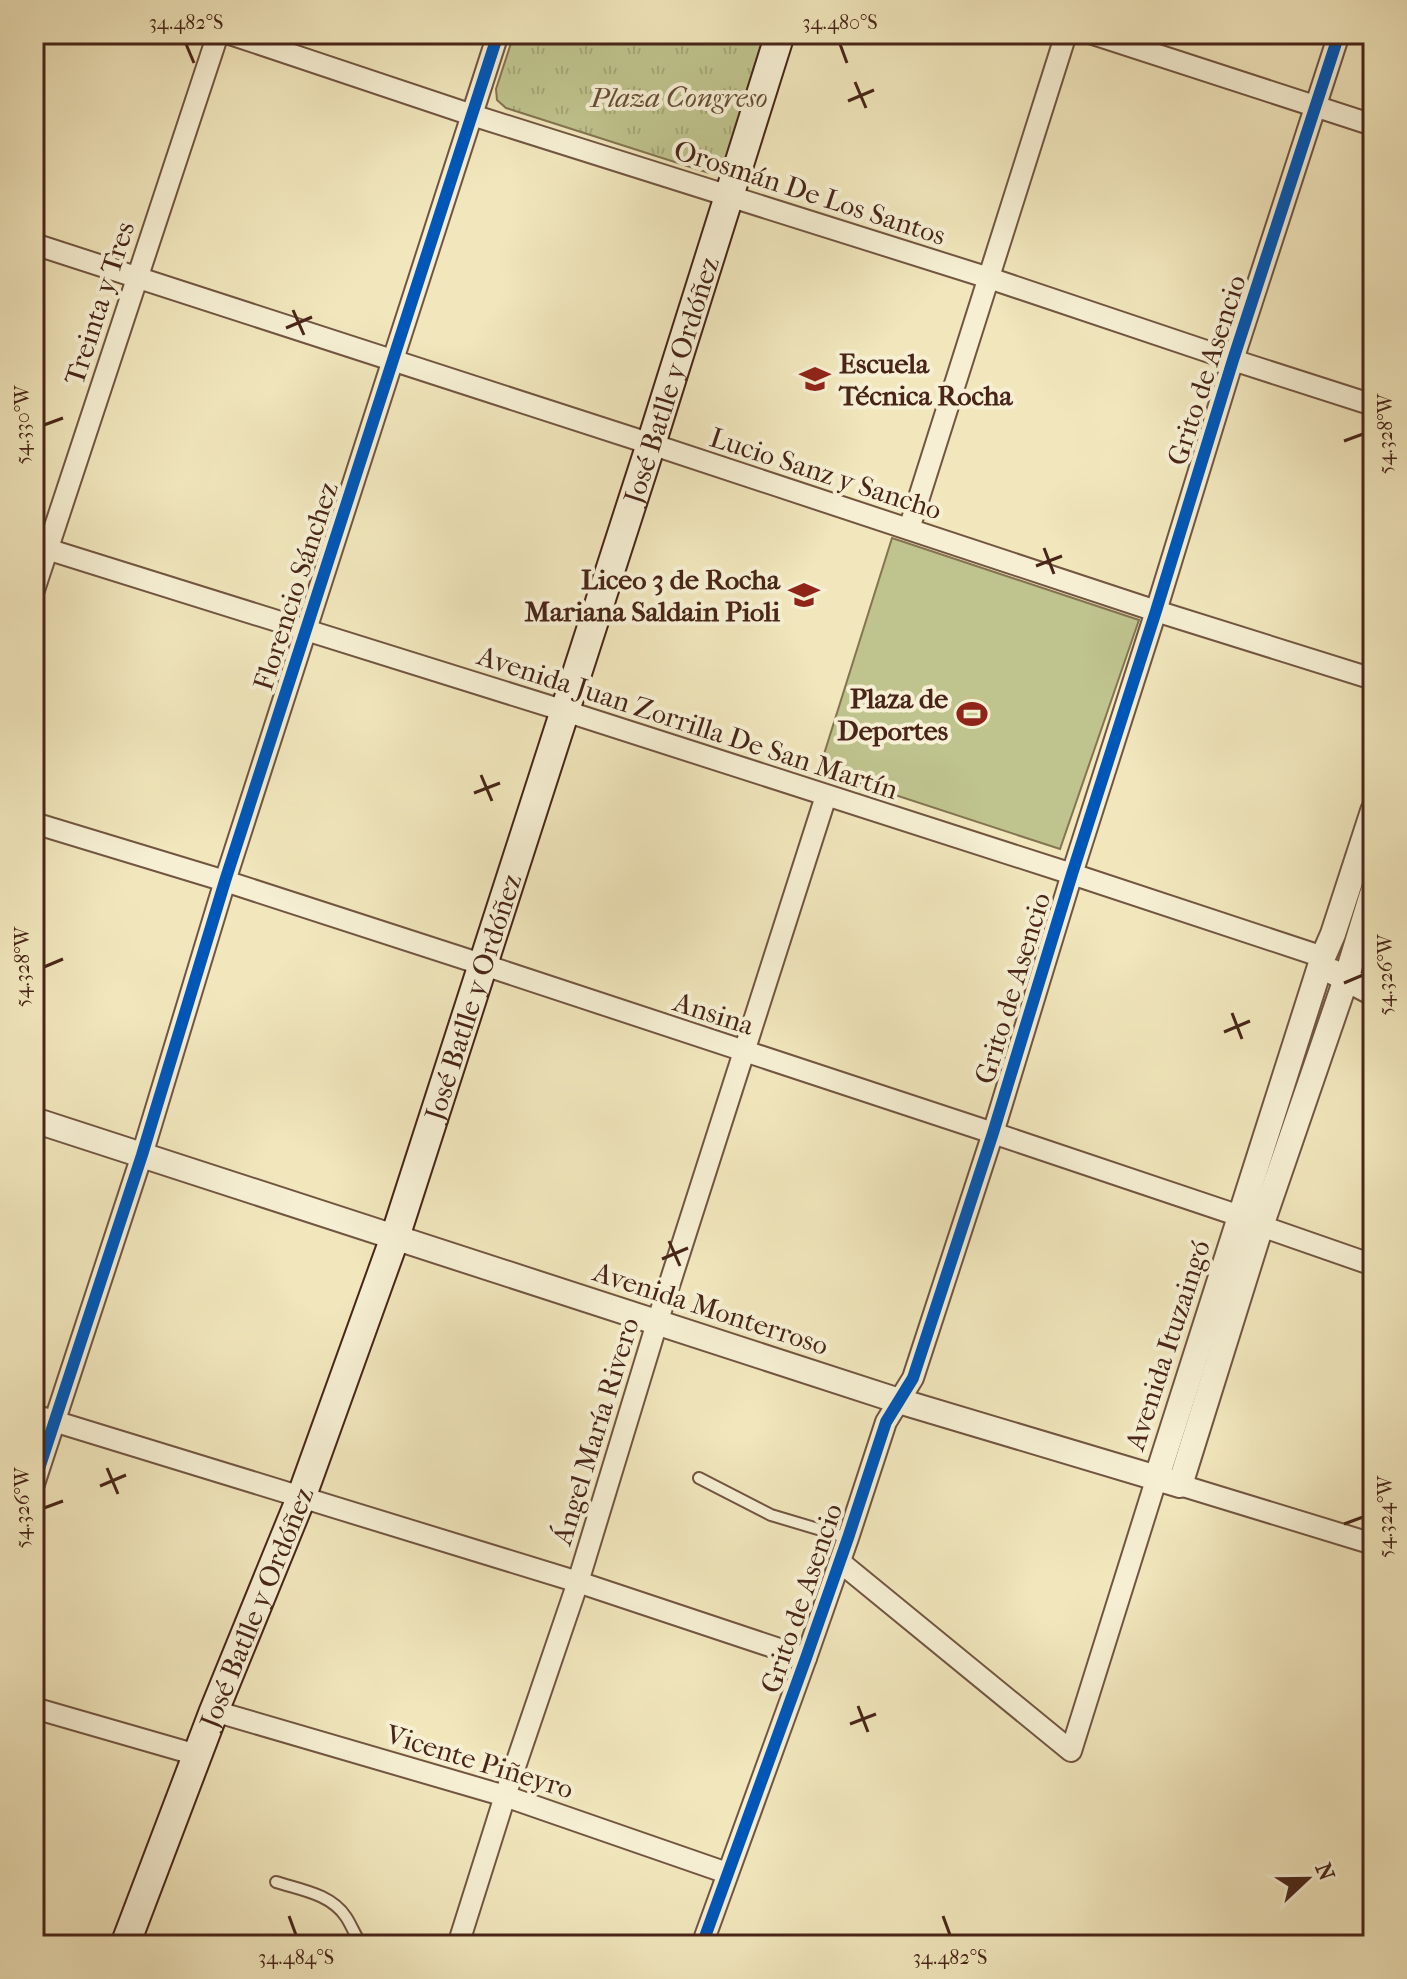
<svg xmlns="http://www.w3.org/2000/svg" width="1407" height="1979" font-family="'IM FELL French Canon',serif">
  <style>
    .green { fill: #bfc38d; stroke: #847452; stroke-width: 2 }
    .park { fill: url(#park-tufts); stroke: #847452; stroke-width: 2 }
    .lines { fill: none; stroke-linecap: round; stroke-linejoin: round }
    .service-casing { stroke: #725541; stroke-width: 14 }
    .minor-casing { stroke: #725541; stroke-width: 24 }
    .tertiary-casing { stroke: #725541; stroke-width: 28 }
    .secondary-casing { stroke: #482518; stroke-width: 32 }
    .service { stroke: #f6efd3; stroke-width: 10 }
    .minor { stroke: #f6efd3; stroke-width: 20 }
    .tertiary { stroke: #f6efd3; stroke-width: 24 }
    .secondary { stroke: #f6efd3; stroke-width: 28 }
    .cycleway-casing { stroke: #f6efd3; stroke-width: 17 }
    .cycleway { stroke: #0057b8; stroke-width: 12 }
    .ticks { fill: none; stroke: #482518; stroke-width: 3 }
    .labels { text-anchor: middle; stroke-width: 8; stroke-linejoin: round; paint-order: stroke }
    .park-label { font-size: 28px; font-style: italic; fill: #664c35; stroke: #f6efd3 }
    .street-label { font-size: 28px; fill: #482518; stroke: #f6efd3 }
    .poi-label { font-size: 28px; font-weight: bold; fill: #482518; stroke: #f6efd3; text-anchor: end }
    .neatline { fill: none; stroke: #482518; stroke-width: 3 }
    .ticks-label { font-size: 20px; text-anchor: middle; fill: #482518 }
  </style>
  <defs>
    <pattern id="park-tufts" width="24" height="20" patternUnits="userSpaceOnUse" patternTransform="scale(2)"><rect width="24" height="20" fill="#bfc38d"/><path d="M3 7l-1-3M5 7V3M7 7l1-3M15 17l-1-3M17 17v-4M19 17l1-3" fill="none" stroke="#a6a779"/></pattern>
  </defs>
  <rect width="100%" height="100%" fill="#f1e6bc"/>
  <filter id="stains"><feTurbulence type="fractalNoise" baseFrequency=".0025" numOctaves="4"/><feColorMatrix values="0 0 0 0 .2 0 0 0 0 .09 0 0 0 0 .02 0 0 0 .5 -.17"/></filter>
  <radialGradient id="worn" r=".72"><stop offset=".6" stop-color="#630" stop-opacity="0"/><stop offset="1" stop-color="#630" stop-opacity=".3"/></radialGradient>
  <path class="green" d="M892 538 1139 620 1060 849 819 770Z"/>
  <path class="park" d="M514 34H765L724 166 718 172 709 173 506 108 497 100 496 89Z"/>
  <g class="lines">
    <g class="service-casing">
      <g id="service">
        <path d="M699 1478 771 1515 848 1538"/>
        <path d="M276 1882C301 1890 331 1894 346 1917 352 1926 355 1936 362 1945"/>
      </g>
    </g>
    <g class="minor-casing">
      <g id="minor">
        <path d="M230 34 472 115 989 278 1233 360 1373 405"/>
        <path d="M1093 34 1373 125"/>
        <path d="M34 244 651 444 1156 611 1373 679"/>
        <path d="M909 529 1066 34"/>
        <path d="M34 545 565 711 1072 874 1323 957"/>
        <path d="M34 590 218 34"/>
        <path d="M34 823 225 881 484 965 993 1133 1240 1216 1261 1226 1373 1265"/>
        <path d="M34 1415 578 1582 806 1658"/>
        <path d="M34 1484 142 1155 225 881 498 34"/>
        <path d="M1180 1485 1373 1544"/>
        <path d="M840 1562 1071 1751 1157 1477"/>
        <path d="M34 1708 197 1755"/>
        <path d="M214 1711 505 1796 727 1873"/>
        <path d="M458 1945 505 1796 578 1582 657 1323 826 796"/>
        <path d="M702 1945 806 1658 848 1538 886 1422 913 1378 993 1133 1072 874 1156 611 1233 360 1339 34"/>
      </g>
    </g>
    <g class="tertiary-casing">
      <g id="tertiary">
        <path d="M1333 972 1373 993"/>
        <path d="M34 1120 899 1401 1180 1485 1261 1226 1346 979 1373 891"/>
        <path d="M1157 1477 1323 957 1333 934 1373 811"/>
      </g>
    </g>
    <g class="secondary-casing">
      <g id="secondary">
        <path id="s1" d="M125 1945 214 1711 301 1498 395 1237 651 444 780 34"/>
      </g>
    </g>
    <use href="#service" class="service"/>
    <use href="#minor" class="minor"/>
    <use href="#tertiary" class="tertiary"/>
    <use href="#secondary" class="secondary"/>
    <g class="cycleway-casing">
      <g id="cycleway">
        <path d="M34 1484 142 1155 225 881 498 34"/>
        <path d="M702 1945 806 1658 848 1538 886 1422 913 1378 993 1133 1072 874 1156 611 1233 360 1339 34"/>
      </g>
    </g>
    <use href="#cycleway" class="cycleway"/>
  </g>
  <path class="ticks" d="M186 44 194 63M840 44 847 63M855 82 866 108M848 101 874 90M293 310 304 335M286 328 312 317M44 425 63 418M1344 441 1363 434M1044 548 1054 574M1036 566 1062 556M481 775 492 801M474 793 500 783M44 967 63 959M1344 983 1363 975M1232 1013 1242 1039M1224 1032 1250 1021M669 1241 680 1266M662 1259 688 1248M107 1468 118 1494M100 1486 126 1475M44 1508 63 1501M1344 1524 1363 1517M858 1706 868 1732M850 1724 876 1714M289 1916 296 1935M943 1916 950 1935"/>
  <defs>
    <g id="school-bare" transform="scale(2.4)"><path d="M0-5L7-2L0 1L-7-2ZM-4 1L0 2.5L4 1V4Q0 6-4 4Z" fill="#8f2418" stroke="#f6efd3" stroke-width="2.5" paint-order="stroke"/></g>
    <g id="stadium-bare" transform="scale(2.4)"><path d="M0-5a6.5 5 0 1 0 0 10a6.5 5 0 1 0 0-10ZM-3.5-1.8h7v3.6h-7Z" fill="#8f2418" stroke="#f6efd3" stroke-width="2.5" paint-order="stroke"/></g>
  </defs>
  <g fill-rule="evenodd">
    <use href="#school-bare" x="815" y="379"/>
    <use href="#school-bare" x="804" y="595"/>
    <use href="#stadium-bare" x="972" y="714"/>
  </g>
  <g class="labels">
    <g class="park-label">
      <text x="679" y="107">Plaza Congreso</text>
    </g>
    <g class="street-label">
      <text transform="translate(810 192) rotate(18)" y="10">Orosmán De Los Santos</text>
      <text transform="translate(99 303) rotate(-72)" y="10">Treinta y Tres</text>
      <text transform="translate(1206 370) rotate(-72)" y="10">Grito de Asencio</text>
      <text dy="10" stroke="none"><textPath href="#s1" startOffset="1658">José Batlle y Ordóñez</textPath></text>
      <text transform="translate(826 473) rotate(18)" y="10">Lucio Sanz y Sancho</text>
      <text transform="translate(295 586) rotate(-72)" y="10">Florencio Sánchez</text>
      <text transform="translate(688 722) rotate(18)" y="10">Avenida Juan Zorrilla De San Martín</text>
      <text transform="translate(1012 988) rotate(-73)" y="10">Grito de Asencio</text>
      <text dy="10" stroke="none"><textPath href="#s1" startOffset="1010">José Batlle y Ordóñez</textPath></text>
      <text transform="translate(714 1013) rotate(18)" y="10">Ansina</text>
      <text transform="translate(711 1308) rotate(18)" y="10">Avenida Monterroso</text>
      <text transform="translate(1167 1345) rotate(-72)" y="10">Avenida Ituzaingó</text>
      <text transform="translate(595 1431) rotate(-73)" y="10">Ángel María Rivero</text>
      <text transform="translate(801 1598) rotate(-71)" y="10">Grito de Asencio</text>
      <text dy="10" stroke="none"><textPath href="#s1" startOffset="362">José Batlle y Ordóñez</textPath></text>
      <text transform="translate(480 1761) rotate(17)" y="10">Vicente Piñeyro</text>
    </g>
    <g class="poi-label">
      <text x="839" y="373" text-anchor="start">Escuela<tspan x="839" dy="32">Técnica Rocha</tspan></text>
      <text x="780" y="589">Liceo 3 de Rocha<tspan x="780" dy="32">Mariana Saldain Pioli</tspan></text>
      <text x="948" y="708">Plaza de<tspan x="948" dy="32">Deportes</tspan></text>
    </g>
  </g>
  <rect width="1407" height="1979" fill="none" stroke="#f1e6bc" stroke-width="88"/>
  <g transform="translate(1307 1879) rotate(68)" stroke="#f6efd3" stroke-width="6" paint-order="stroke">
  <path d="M0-6L14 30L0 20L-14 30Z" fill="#482518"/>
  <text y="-12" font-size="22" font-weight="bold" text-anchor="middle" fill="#482518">N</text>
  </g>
  <rect x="44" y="44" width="1319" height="1891" class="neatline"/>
  <g class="ticks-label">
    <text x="186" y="29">34.482°S</text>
    <text x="840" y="29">34.480°S</text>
    <text transform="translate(22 425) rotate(-90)" y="7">54.330°W</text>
    <text transform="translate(1385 434) rotate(-90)" y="7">54.328°W</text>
    <text transform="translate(22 967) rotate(-90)" y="7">54.328°W</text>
    <text transform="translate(1385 975) rotate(-90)" y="7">54.326°W</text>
    <text transform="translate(22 1508) rotate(-90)" y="7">54.326°W</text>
    <text transform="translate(1385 1517) rotate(-90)" y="7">54.324°W</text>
    <text x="296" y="1964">34.484°S</text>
    <text x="950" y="1964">34.482°S</text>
  </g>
  <rect width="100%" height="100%" filter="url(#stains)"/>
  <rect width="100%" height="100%" fill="url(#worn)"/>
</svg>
